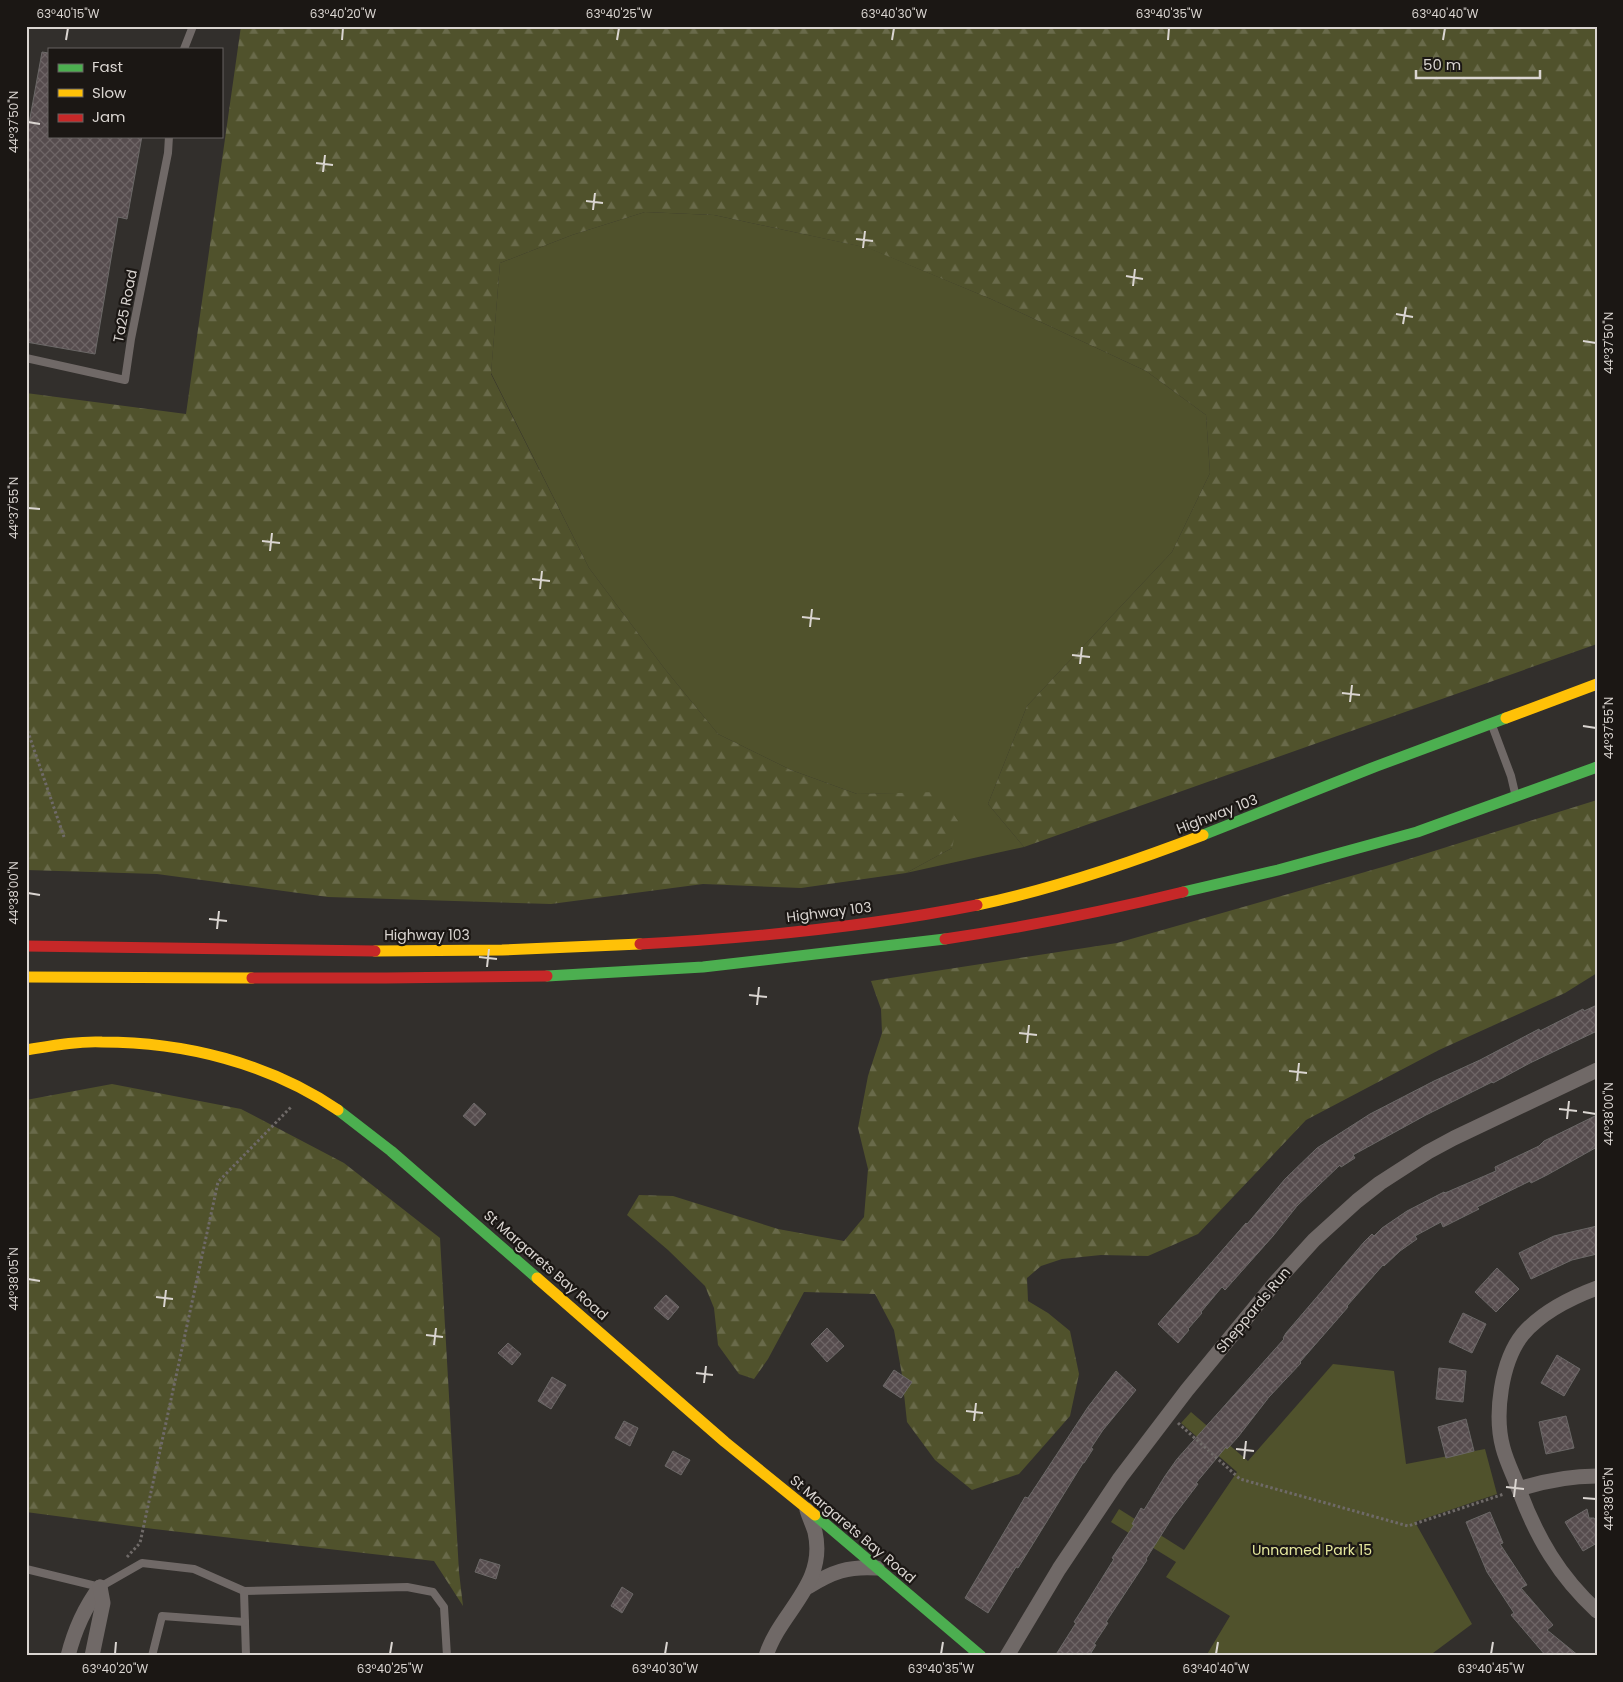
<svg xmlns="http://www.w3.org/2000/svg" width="1623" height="1682" font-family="Poppins,sans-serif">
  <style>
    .green { fill: #50522c }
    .forest { fill: url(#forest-firs) }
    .building { fill: url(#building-cross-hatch); stroke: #6b6867 }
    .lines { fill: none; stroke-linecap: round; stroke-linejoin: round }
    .path { stroke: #6f6a68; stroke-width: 3; stroke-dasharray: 2.5 2.5; stroke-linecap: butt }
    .lane { stroke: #706967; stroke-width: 8 }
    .street { stroke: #706967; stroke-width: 15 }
    .fast { stroke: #4caf50; stroke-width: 11 }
    .slow { stroke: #ffc107; stroke-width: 11 }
    .jam { stroke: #c62828; stroke-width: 11 }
    .ticks { fill: none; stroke: #dad5d1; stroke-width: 2 }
    .labels { text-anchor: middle; stroke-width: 4.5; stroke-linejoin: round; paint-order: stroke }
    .street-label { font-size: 14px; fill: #dad5d1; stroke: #1b1714 }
    .park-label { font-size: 14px; fill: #e6e99e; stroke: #1b1714 }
    .neatline { fill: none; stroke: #dad5d1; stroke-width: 2 }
    .ticks-label { font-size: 12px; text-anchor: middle; fill: #dad5d1 }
  </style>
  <defs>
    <pattern id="forest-firs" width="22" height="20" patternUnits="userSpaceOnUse" patternTransform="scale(1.25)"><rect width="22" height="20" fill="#50522c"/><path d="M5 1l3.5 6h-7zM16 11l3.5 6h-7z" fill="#696a4a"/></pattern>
    <pattern id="building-cross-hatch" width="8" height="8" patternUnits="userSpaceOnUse" patternTransform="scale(1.25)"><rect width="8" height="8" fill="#564c4e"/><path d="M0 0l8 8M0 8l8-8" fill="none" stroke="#6e6566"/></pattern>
  </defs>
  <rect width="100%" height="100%" fill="#322f2c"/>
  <g class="green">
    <path d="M645 212 714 215 869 248 991 299 1146 371 1206 415 1210 473 1172 552 1027 706 988 804 1024 847 906 873 952 848 938 793 857 794 791 770 718 734 664 668 589 568 491 373 500 263 572 235Z"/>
    <path d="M1333 1364 1394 1371 1406 1464 1485 1449 1497 1494 1415 1522 1472 1624 1429 1656H1206L1230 1616 1166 1577 1176 1562 1111 1522 1119 1509 1184 1550 1237 1472 1181 1423 1191 1412 1248 1461Z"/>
  </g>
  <g class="forest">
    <path d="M241 26H1597V644L1024 847 988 804 1027 706 1172 552 1210 473 1206 415 1146 371 991 299 868 248 714 215 645 212 572 235 500 263 491 374 589 568 664 668 718 734 791 770 857 794 938 792 958 821 952 848 906 873 801 888 703 884 551 904 328 897 157 874 26 870V393L186 414Z"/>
    <path d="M1597 800V973L1565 993 1439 1050 1306 1120 1198 1234 1148 1256 1101 1255 1062 1259 1041 1266 1027 1278 1028 1301 1048 1313 1070 1331 1079 1374 1070 1416 1019 1474 972 1490 935 1460 907 1422 902 1375 894 1330 875 1294 804 1292 768 1359 754 1379 739 1374 718 1345 714 1308 705 1286 668 1250 627 1215 639 1195 673 1196 778 1229 844 1241 864 1217 868 1169 858 1128 868 1076 882 1033 881 1009 871 981 1117 943 1386 866Z"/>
    <path d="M112 1084 241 1109 344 1163 440 1238 459 1572 463 1606 434 1561 154 1529 26 1512V1100Z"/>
  </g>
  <g class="building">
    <path d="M42 52 49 53V136H142L127 219 118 217 95 354 26 342V140Z"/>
    <path d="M1597 1005V1031L1530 1063 1493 1083 1492 1082 1426 1115 1353 1155 1355 1158 1341 1167 1340 1165 1297 1206 1273 1236 1225 1290 1222 1287 1201 1312 1202 1313 1188 1329 1189 1330 1178 1343 1158 1324 1246 1223 1247 1224 1285 1179 1317 1148 1370 1114 1434 1081 1480 1060 1539 1029 1540 1031 1583 1009 1584 1011Z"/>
    <path d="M474 1103 486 1114 475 1126 463 1116Z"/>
    <path d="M1597 1115V1147L1547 1175 1531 1183 1530 1181 1477 1207 1479 1209 1443 1227 1441 1222 1415 1236 1417 1239 1400 1251 1384 1266 1383 1265 1347 1306 1348 1307 1300 1362 1301 1363 1269 1397 1238 1437 1227 1449 1226 1447 1196 1483 1198 1484 1172 1518 1146 1559 1147 1560 1106 1622 1108 1623 1094 1644 1096 1645 1089 1656H1055L1076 1623 1074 1622 1087 1602 1114 1559 1112 1558 1134 1525 1132 1524 1141 1508 1144 1510 1165 1476 1177 1459 1284 1339 1283 1338 1286 1333 1364 1242 1372 1234 1374 1236 1382 1228 1407 1211 1444 1192 1445 1193 1496 1171 1495 1167 1539 1146 1544 1141Z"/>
    <path d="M1597 1226V1254L1572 1260 1531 1279 1519 1253 1554 1236Z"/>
    <path d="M1497 1268 1519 1289 1496 1312 1475 1292Z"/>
    <path d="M666 1295 679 1307 668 1320 654 1308Z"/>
    <path d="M1463 1313 1486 1324 1472 1353 1449 1342Z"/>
    <path d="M827 1328 844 1346 827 1362 811 1344Z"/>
    <path d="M508 1343 521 1354 512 1365 498 1353Z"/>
    <path d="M1557 1355 1580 1369 1564 1396 1541 1383Z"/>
    <path d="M1439 1368 1466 1371 1463 1402 1436 1399Z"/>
    <path d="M894 1370 912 1382 901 1398 883 1386Z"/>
    <path d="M1116 1371 1136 1390 1103 1430 1091 1448 1093 1449 1084 1463H1083L1018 1568 1016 1567 988 1613 965 1598 1025 1497 1028 1498 1088 1407Z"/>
    <path d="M552 1377 566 1385 551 1409 538 1401Z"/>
    <path d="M1566 1416 1574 1448 1546 1454 1539 1422Z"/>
    <path d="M1466 1419 1474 1451 1446 1458 1438 1427Z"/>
    <path d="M624 1421 638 1428 630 1446 615 1438Z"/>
    <path d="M673 1451 690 1460 681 1475 665 1466Z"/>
    <path d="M1587 1509 1589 1518H1594L1597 1523V1543L1583 1551 1565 1522Z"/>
    <path d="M1490 1512 1503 1543 1500 1544 1527 1585 1521 1588 1553 1625 1547 1630 1579 1656H1546L1511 1615 1514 1613 1487 1572 1466 1522Z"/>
    <path d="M480 1559 500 1565 496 1579 475 1572Z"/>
    <path d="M622 1587 633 1594 622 1613 611 1606Z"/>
  </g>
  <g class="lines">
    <g class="path">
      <path d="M26 726 64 837"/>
      <path d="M1178 1423 1240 1479 1408 1526 1504 1494"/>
      <path d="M127 1557 140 1543 218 1182 292 1106"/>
    </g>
    <g class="lane">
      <path d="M184 49 193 26"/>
      <path d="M26 358 125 380 131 339 168 153 169 136"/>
      <path d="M1493 728 1511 776 1515 793"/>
      <path d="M26 1569 100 1587 142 1563 194 1569 244 1591 407 1587 433 1592 444 1607 447 1656"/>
      <path d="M244 1591 246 1656"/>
      <path d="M152 1656 162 1616 245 1622"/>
    </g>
    <g class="street">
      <path d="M1597 1288C1570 1298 1542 1312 1523 1334 1501 1361 1494 1415 1503 1448 1507 1463 1514 1476 1519 1490 1537 1538 1559 1576 1597 1611"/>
      <path d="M1519 1489C1544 1481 1571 1476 1597 1476"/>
      <path d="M808 1587C832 1572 848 1566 877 1568"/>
      <path d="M68 1656C74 1632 85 1607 100 1587"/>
      <path d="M92 1656 103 1603 100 1587"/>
      <path d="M766 1656C780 1611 827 1585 815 1532 813 1525 809 1517 807 1510"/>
      <path d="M1007 1656 1059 1569 1120 1478 1187 1390 1275 1283 1314 1240 1357 1201 1380 1183 1428 1152 1454 1138 1597 1070"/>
    </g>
    <g class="fast">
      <path d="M1203 835 1377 766 1506 718"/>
      <path d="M1183 892 1278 870 1417 832 1597 767"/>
      <path d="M547 976 703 967 945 939"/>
      <path d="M338 1110 391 1151 537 1278"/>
      <path d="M815 1515 981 1656"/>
    </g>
    <g class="slow">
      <path d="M1506 718 1597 684"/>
      <path d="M977 905C1054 889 1130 863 1203 835"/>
      <path d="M375 951 502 950 640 944"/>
      <path d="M26 977 252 978"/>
      <path d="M26 1050C51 1046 76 1041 102 1042 184 1042 269 1063 338 1110"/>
      <path d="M537 1278 725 1442 815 1515"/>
    </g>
    <g class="jam">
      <path d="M945 939C1026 927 1105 911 1183 892"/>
      <path d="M640 944C753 938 866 927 977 905"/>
      <path d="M26 946 375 951"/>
      <path d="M252 978H386L547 976"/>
    </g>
  </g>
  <path class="ticks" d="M66 40 68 28M342 40 343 28M617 40 619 28M892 40 894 28M1168 40 1169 28M1443 40 1445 28M28 122 40 124M316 163 333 165M323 172 325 155M586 201 603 203M593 210 595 193M856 239 873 241M863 248 865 231M1126 276 1143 279M1133 286 1135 269M1396 314 1413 317M1403 324 1406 307M1583 341 1596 343M28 508 40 509M262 541 280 543M270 551 272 533M532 579 550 581M540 589 542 571M802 617 820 619M810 627 812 609M1072 655 1090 657M1080 664 1082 647M1342 693 1360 695M1350 702 1352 685M1583 726 1596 728M28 893 40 895M209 919 227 921M217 929 219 911M479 957 497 959M487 967 489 949M749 995 767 997M757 1005 759 987M1019 1033 1037 1035M1027 1043 1029 1025M1289 1071 1307 1073M1297 1081 1299 1063M1559 1109 1577 1111M1583 1112 1596 1114M1567 1119 1569 1101M28 1279 40 1281M156 1297 173 1299M164 1307 166 1290M426 1335 443 1337M434 1345 436 1328M696 1373 713 1375M704 1383 706 1366M966 1411 983 1413M974 1421 976 1403M1236 1449 1254 1451M1244 1459 1246 1441M1506 1487 1524 1489M1514 1497 1516 1479M1583 1498 1596 1499M115 1654 116 1642M390 1654 392 1642M665 1654 667 1642M941 1654 943 1642M1216 1654 1218 1642M1491 1654 1493 1642"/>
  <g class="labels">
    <g class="street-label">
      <text transform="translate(125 306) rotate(-79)" y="5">Ta25 Road</text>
      <text transform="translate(1217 814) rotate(-21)" y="5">Highway 103</text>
      <text transform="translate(829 912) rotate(-7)" y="5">Highway 103</text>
      <text x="427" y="940">Highway 103</text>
      <text transform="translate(546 1265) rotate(41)" y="5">St Margarets Bay Road</text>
      <text transform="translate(1253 1310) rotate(-50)" y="5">Sheppards Run</text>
      <text transform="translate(853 1529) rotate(40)" y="5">St Margarets Bay Road</text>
    </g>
    <g class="park-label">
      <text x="1312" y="1555">Unnamed Park 15</text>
    </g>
  </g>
  <rect width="1623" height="1682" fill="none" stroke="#1b1714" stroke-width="55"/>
  <rect x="48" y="48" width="175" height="90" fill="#1b1714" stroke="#676360"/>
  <rect x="58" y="64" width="25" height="8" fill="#4caf50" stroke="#676360"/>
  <text x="92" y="72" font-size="15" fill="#dad5d1">Fast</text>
  <rect x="58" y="89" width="25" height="8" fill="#ffc107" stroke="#676360"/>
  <text x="92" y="98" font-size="15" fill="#dad5d1">Slow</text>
  <rect x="58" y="114" width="25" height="8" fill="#c62828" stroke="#676360"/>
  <text x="92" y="122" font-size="15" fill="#dad5d1">Jam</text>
  <path d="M1416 70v8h124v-8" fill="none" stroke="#dad5d1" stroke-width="2.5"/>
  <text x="1423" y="70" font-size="15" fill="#dad5d1" stroke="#1b1714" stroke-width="4" paint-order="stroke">50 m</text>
  <rect x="28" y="28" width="1568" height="1626" class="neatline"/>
  <g class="ticks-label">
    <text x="68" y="18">63°40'15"W</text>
    <text x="343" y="18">63°40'20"W</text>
    <text x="619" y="18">63°40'25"W</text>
    <text x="894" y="18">63°40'30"W</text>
    <text x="1169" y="18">63°40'35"W</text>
    <text x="1445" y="18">63°40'40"W</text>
    <text transform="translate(14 122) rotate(-90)" y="4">44°37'50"N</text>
    <text transform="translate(1609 343) rotate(-90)" y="4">44°37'50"N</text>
    <text transform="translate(14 508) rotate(-90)" y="4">44°37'55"N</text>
    <text transform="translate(1609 728) rotate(-90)" y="4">44°37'55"N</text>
    <text transform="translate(14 893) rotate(-90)" y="4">44°38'00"N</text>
    <text transform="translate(1609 1114) rotate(-90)" y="4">44°38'00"N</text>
    <text transform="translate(14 1279) rotate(-90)" y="4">44°38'05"N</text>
    <text transform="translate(1609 1499) rotate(-90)" y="4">44°38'05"N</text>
    <text x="115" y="1673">63°40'20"W</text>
    <text x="390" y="1673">63°40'25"W</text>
    <text x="665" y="1673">63°40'30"W</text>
    <text x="941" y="1673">63°40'35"W</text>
    <text x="1216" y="1673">63°40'40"W</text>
    <text x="1491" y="1673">63°40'45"W</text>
  </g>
</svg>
